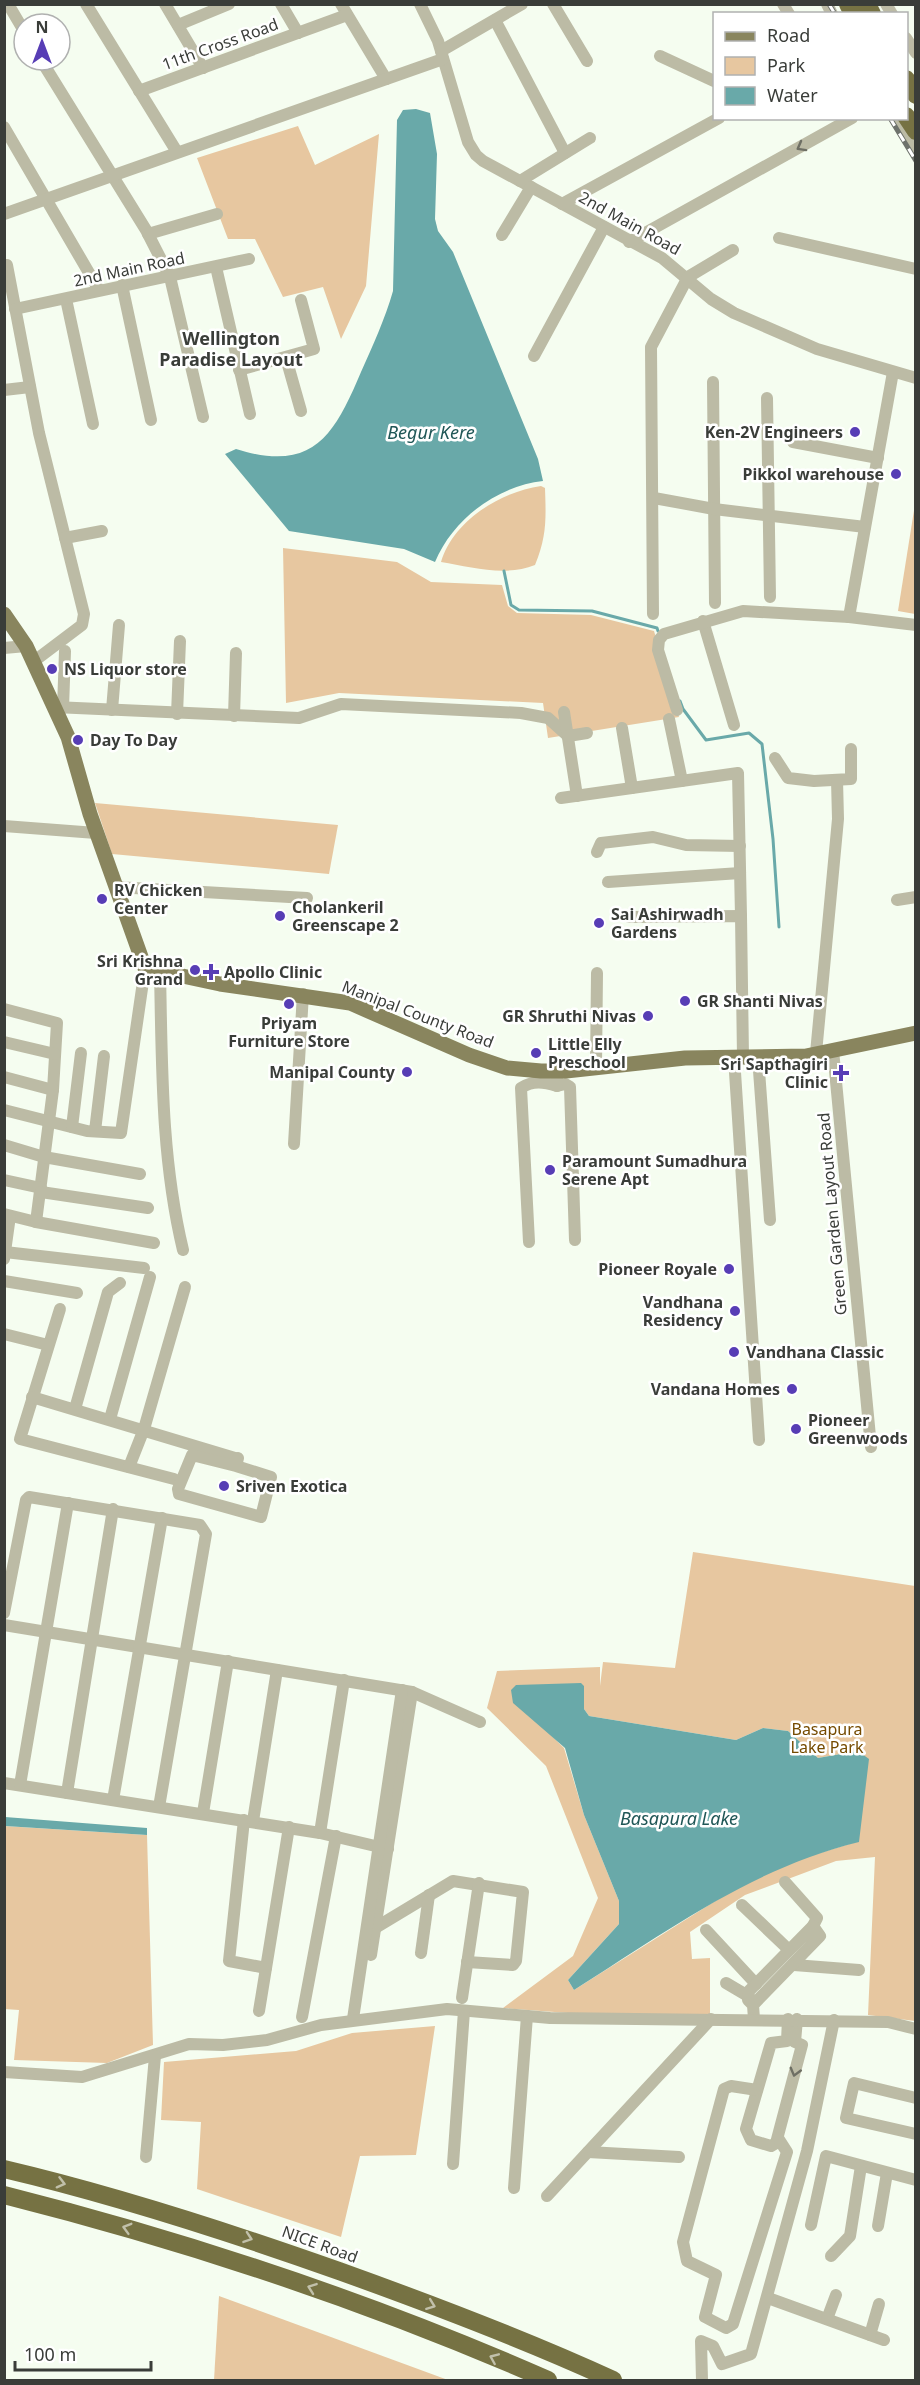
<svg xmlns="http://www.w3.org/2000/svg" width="920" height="2385" font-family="'Noto Sans',sans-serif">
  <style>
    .green { fill: #e7c7a0; fill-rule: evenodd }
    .water { fill: #69a9a9 }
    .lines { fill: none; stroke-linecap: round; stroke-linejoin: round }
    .stream { stroke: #69a9a9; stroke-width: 3 }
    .minor { stroke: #bcbba5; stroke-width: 12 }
    .major { stroke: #89855e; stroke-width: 15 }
    .highway { stroke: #767243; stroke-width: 18 }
    .rail-casing { stroke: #6e726c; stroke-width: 5 }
    .rail { stroke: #fff; stroke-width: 3; stroke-dasharray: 9; stroke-linecap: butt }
    .oneway { stroke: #6e6f64 }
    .oneway2 { stroke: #c1c0aa }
    .poi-dot { fill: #573db5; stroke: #fff; stroke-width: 2 }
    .labels { text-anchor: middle; stroke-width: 5; stroke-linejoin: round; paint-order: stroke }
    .street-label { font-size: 16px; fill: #3a3d39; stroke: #fff }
    .poi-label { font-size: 16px; font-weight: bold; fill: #3a3d39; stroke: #fff; text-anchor: start }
    .park-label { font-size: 16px; fill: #754b00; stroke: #fff }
    .neighbourhood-label { font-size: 18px; font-weight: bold; fill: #3a3d39; stroke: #fff }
    .water-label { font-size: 18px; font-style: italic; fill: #205757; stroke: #fff }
  </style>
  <rect width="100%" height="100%" fill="#f5fdf0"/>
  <g class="green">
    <path d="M298 126 315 165 379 134 366 286 341 339 323 287 283 297 255 239H228L197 158Z"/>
    <path d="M541 486 545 488C546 518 547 536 535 565 505 577 471 567 441 562 453 521 500 492 541 486Z"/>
    <path d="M915 504H916L915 614 898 611Z"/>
    <path d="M283 548 397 562 431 582 502 585 508 606 517 613 591 615 654 631 679 717 548 738 543 703 339 693 286 703Z"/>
    <path d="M95 803 338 825 329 874 112 854Z"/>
    <path d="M693 1552 915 1586V2021L868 2015 875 1857 836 1861 745 1895 690 1932 692 1959 710 1958V2015L568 2013 503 2008 573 1956 598 1898 546 1766 487 1708 497 1671 600 1667V1686L603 1662 675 1668ZM584 1686V1709L589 1716 736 1740 763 1728 788 1731 818 1758 858 1751 859 1841 800 1859 739 1886 574 1990 568 1980 619 1924V1901L584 1815 564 1748 551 1735Z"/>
    <path d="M4 1826 147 1835 153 2045 107 2063 14 2060 19 2010 4 2009Z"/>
    <path d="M435 2026 416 2155 360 2156 341 2237 197 2189 201 2122 161 2120 164 2062 296 2051 352 2033Z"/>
    <path d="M219 2296 448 2380H214Z"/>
  </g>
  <g class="water">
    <path d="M416 109 430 113 437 154 435 219 438 231 453 252 538 459 543 481C497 486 453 519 435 562L404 549 289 531 225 454 236 449C313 473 334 436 361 372 373 345 385 319 393 291L397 120 403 110Z"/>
    <path d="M581 1683 584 1686V1709L589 1716 736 1740 763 1728 788 1731 818 1758 858 1751 869 1759 859 1842C752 1868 666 1932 574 1990L568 1980 619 1924V1901L584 1815 565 1748 513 1703 511 1690 516 1685Z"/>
    <path d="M5 1817 147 1828V1835L5 1826Z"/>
  </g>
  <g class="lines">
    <g class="stream">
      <path d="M504 571 511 605 519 610 592 611 657 628 658 631"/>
      <path d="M680 701 683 709 706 740 749 733 762 744 773 839 779 927"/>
    </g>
    <g class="minor">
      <path d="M8 4 24 31"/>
      <path d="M86 4 177 152"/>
      <path d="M165 4 203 68"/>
      <path d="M281 4 298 33"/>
      <path d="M341 4 386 79"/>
      <path d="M420 4 438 41 468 142 476 155 483 161 662 258 711 299 734 313 817 349 916 378"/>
      <path d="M553 4 587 61"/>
      <path d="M783 4 789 14"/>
      <path d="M827 4 832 14"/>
      <path d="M886 4 892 14"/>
      <path d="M495 20 565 153"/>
      <path d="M178 25 229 4"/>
      <path d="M906 38 916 53"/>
      <path d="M441 51 522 4"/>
      <path d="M660 56 714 81"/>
      <path d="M41 60 146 230 170 277 203 417"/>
      <path d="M139 91 347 15"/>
      <path d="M896 118 916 150"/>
      <path d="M4 127 99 290"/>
      <path d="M520 181 590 138"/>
      <path d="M562 204 719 118"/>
      <path d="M4 214 443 59"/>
      <path d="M148 234 217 214"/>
      <path d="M502 235 531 187"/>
      <path d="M779 238 916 269"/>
      <path d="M629 242 852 118"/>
      <path d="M7 265 39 433 84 614 82 625 33 662"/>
      <path d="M216 267 250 414"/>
      <path d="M122 285 151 420"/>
      <path d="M66 299 93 424"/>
      <path d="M15 309 249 259"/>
      <path d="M534 356 604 227"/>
      <path d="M286 358 301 411"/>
      <path d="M239 370 314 349 301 300"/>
      <path d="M713 382 715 603"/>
      <path d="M4 390 30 387"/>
      <path d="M767 398 770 597"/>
      <path d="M793 442 878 458"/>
      <path d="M654 498 714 509 865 527"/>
      <path d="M65 538 102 531"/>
      <path d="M653 614 651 347 688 277 733 250"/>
      <path d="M849 617 893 372"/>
      <path d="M703 621 734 725"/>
      <path d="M4 648 26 646"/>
      <path d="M54 707 299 718 341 704 521 713 548 718 568 736"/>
      <path d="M63 708 65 651"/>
      <path d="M112 710 119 625"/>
      <path d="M677 710 658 650 659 640 664 634 743 611 849 617 916 625"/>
      <path d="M564 712 577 796"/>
      <path d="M177 714 180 641"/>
      <path d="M234 716 236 653"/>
      <path d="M669 719 682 781"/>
      <path d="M622 728 632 788"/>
      <path d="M568 736 587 733"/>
      <path d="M775 758 788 778 814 781 851 779V749"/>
      <path d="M561 798 738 773 741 916"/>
      <path d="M4 826 96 833"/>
      <path d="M597 852 601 843 653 837 686 845 740 846"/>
      <path d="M608 882 740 873"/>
      <path d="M116 887 307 898"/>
      <path d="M897 900 916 897"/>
      <path d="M629 917 741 916 743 1057"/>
      <path d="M160 971C162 1065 161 1158 183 1250"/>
      <path d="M4 1009 57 1023 53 1090 36 1222 4 1214"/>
      <path d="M4 1042 55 1054"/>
      <path d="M833 1050 871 1447"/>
      <path d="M816 1053 838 819 837 780"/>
      <path d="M734 1057 759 1440"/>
      <path d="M758 1057 770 1220"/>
      <path d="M596 1067 597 973"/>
      <path d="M4 1077 53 1090"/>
      <path d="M557 1078V1086L565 1084 570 1087 575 1240"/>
      <path d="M4 1110 87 1131 121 1133 145 968"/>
      <path d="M72 1127 81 1053"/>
      <path d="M95 1131 104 1056"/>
      <path d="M294 1144 303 994"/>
      <path d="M4 1145 44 1157 140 1174"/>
      <path d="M4 1180 41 1188"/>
      <path d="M41 1192 148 1208"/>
      <path d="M36 1222 154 1243"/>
      <path d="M529 1242 521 1088C533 1080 544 1082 557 1086"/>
      <path d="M5 1252 144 1268"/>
      <path d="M4 1259 10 1216"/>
      <path d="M4 1281 77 1293"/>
      <path d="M60 1309 20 1439 174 1479"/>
      <path d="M4 1334 48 1345"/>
      <path d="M32 1397 235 1458"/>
      <path d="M75 1409 108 1292 120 1283"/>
      <path d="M110 1419 150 1277"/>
      <path d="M236 1466 271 1477 261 1517 179 1494 178 1489 192 1455 236 1466 238 1458"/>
      <path d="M129 1467 144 1429 185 1287"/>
      <path d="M4 1613 26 1500 29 1497 200 1525 206 1534 159 1807"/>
      <path d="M4 1625 412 1692 480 1722"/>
      <path d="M4 1783 320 1833 388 1849"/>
      <path d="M20 1785 68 1503"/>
      <path d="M67 1793 113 1509"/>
      <path d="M113 1800 162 1518"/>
      <path d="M203 1813 228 1661"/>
      <path d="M244 1820 229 1961 266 1968"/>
      <path d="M253 1821 277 1670"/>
      <path d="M320 1833 344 1680"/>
      <path d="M785 1882 817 1918 813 1926"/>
      <path d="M742 1905 788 1949"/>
      <path d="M375 1928 453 1881 523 1892 516 1961 513 1965 467 1962"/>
      <path d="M706 1930 756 1984"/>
      <path d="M421 1953 429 1895"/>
      <path d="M371 1955 412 1692"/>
      <path d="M794 1965 859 1970"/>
      <path d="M726 1983 748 1996"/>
      <path d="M462 1998 479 1883"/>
      <path d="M753 2005 820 1936 813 1926 749 1991 748 2000 753 2005 754 2019"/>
      <path d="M259 2011 289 1827"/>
      <path d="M302 2017 336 1836"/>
      <path d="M353 2019 402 1690"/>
      <path d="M788 2019 787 2041 771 2043 746 2129 751 2140 771 2146 776 2143 802 2045 795 2042 797 2019"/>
      <path d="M4 2072 82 2077 189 2044 223 2045 267 2040 321 2025 447 2009 550 2018 888 2022 916 2029"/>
      <path d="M757 2090 731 2086 724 2089 683 2242 687 2261 716 2275 705 2317 726 2328 733 2324 787 2152 778 2138"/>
      <path d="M916 2098 854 2083 846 2118 916 2134"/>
      <path d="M588 2152 679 2157"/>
      <path d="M146 2157 155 2056"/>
      <path d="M453 2164 464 2011"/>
      <path d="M514 2188 527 2016"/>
      <path d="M547 2196 711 2019"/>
      <path d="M811 2225 826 2156 916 2180"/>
      <path d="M878 2226 887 2173"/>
      <path d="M831 2256 850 2236 861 2166"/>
      <path d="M768 2298 884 2340"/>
      <path d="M827 2319 836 2295"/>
      <path d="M870 2335 879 2304"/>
      <path d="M702 2380 701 2341 713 2346 722 2364 751 2354 807 2151 834 2020"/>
    </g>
    <path class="major" d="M4 614 26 646 68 737 90 814 145 968 220 984 350 1003 469 1055 507 1068 541 1071H566L685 1058 806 1056 916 1033"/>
    <g class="highway">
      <path d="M848 4 853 14"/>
      <path d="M867 4 872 14"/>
      <path d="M906 79 916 95"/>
      <path d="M906 116 916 131"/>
      <path d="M4 2169C119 2196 229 2232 339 2271 431 2304 524 2339 613 2380"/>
      <path d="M4 2195C190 2242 373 2303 548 2380"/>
    </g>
    <g class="rail-casing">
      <g id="rail">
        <path d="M829 4 835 14"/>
        <path d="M890 118 916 161"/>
      </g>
    </g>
    <use href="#rail" class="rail"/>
  </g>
  <defs><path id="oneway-chevron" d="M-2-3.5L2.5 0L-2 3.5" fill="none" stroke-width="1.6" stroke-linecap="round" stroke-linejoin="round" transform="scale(1.5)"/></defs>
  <g class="oneway">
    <use href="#oneway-chevron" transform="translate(801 147) rotate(151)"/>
    <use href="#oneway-chevron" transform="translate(795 2072) rotate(105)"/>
  </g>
  <g class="oneway2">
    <use href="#oneway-chevron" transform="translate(61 2183) rotate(15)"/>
    <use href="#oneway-chevron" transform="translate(127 2228) rotate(-164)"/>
    <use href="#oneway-chevron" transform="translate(248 2238) rotate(19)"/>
    <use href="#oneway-chevron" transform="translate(312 2288) rotate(-160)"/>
    <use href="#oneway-chevron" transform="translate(431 2305) rotate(21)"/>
    <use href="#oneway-chevron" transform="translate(494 2358) rotate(-157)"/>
  </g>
  <g class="poi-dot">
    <circle cx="855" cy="432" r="6"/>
    <circle cx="896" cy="474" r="6"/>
    <circle cx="52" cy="669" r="6"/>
    <circle cx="78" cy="740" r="6"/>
    <circle cx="102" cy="899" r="6"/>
    <circle cx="280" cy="916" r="6"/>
    <circle cx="599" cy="923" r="6"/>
    <circle cx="195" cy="970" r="6"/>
    <path d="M208 963h6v6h6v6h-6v6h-6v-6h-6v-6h6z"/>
    <circle cx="685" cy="1001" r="6"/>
    <circle cx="289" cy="1004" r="6"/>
    <circle cx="648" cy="1016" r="6"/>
    <circle cx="536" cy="1053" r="6"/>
    <circle cx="407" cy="1072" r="6"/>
    <path d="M838 1064h6v6h6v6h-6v6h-6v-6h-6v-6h6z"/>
    <circle cx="550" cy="1170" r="6"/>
    <circle cx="729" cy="1269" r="6"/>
    <circle cx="735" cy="1311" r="6"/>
    <circle cx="734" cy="1352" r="6"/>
    <circle cx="792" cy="1389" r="6"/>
    <circle cx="796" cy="1429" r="6"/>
    <circle cx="224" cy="1486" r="6"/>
  </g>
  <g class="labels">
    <g class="street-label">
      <text transform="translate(220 44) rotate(-20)" y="6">11th Cross Road</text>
      <text transform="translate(630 223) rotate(29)" y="6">2nd Main Road</text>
      <text transform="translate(129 269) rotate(-12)" y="6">2nd Main Road</text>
      <text transform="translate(418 1014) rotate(21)" y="6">Manipal County Road</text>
      <text transform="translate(832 1214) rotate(-95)" y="6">Green Garden Layout Road</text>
      <text transform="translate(320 2244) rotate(20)" y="6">NICE Road</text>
    </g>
    <g class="poi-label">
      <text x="843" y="438" text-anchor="end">Ken-2V Engineers</text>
      <text x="884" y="480" text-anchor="end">Pikkol warehouse</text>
      <text x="64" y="675">NS Liquor store</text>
      <text x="90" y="746">Day To Day</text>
      <text x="114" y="896">RV Chicken<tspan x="114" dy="18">Center</tspan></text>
      <text x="292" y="913">Cholankeril<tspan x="292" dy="18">Greenscape 2</tspan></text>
      <text x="611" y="920">Sai Ashirwadh<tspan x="611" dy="18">Gardens</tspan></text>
      <text x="183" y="967" text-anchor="end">Sri Krishna<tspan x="183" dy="18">Grand</tspan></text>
      <text x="224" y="978">Apollo Clinic</text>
      <text x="697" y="1007">GR Shanti Nivas</text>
      <text x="636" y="1022" text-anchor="end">GR Shruthi Nivas</text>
      <text x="289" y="1029" text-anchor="middle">Priyam<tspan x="289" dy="18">Furniture Store</tspan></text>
      <text x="548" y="1050">Little Elly<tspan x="548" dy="18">Preschool</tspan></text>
      <text x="828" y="1070" text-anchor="end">Sri Sapthagiri<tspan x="828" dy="18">Clinic</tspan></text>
      <text x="395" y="1078" text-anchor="end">Manipal County</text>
      <text x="562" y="1167">Paramount Sumadhura<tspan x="562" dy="18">Serene Apt</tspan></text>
      <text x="717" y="1275" text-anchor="end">Pioneer Royale</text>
      <text x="723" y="1308" text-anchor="end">Vandhana<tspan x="723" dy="18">Residency</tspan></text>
      <text x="746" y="1358">Vandhana Classic</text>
      <text x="780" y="1395" text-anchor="end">Vandana Homes</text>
      <text x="808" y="1426">Pioneer<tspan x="808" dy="18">Greenwoods</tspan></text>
      <text x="236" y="1492">Sriven Exotica</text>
    </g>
    <g class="park-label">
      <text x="827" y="1735">Basapura<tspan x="827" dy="18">Lake Park</tspan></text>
    </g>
    <g class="neighbourhood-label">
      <text x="231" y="345">Wellington<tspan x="231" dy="21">Paradise Layout</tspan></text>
    </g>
    <g class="water-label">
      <text x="431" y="439">Begur Kere</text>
      <text x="679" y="1825">Basapura Lake</text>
    </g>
  </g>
  <rect width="920" height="2385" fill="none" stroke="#3a3d39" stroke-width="12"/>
  <rect x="713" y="12" width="195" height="108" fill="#ffffff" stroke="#b0b1b0" stroke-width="1.5"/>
  <rect x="725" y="32" width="30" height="9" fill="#89855e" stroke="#b0b1b0" stroke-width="1.5"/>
  <text x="767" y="42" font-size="18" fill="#3a3d39">Road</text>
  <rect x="725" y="57" width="30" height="18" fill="#e7c7a0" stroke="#b0b1b0" stroke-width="1.5"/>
  <text x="767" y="72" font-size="18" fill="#3a3d39">Park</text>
  <rect x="725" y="87" width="30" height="18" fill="#69a9a9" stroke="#b0b1b0" stroke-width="1.5"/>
  <text x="767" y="102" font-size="18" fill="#3a3d39">Water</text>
  <g transform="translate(42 42)"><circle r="28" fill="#ffffff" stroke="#b0b1b0" stroke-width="1.5"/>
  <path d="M0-4.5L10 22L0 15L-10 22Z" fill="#573db5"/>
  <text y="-9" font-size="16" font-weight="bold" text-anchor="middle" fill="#3a3d39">N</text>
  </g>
  <path d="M15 2361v9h136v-9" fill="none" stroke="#3a3d39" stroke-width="3"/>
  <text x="24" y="2361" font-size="18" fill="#3a3d39" stroke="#ffffff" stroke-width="4.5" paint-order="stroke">100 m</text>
</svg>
